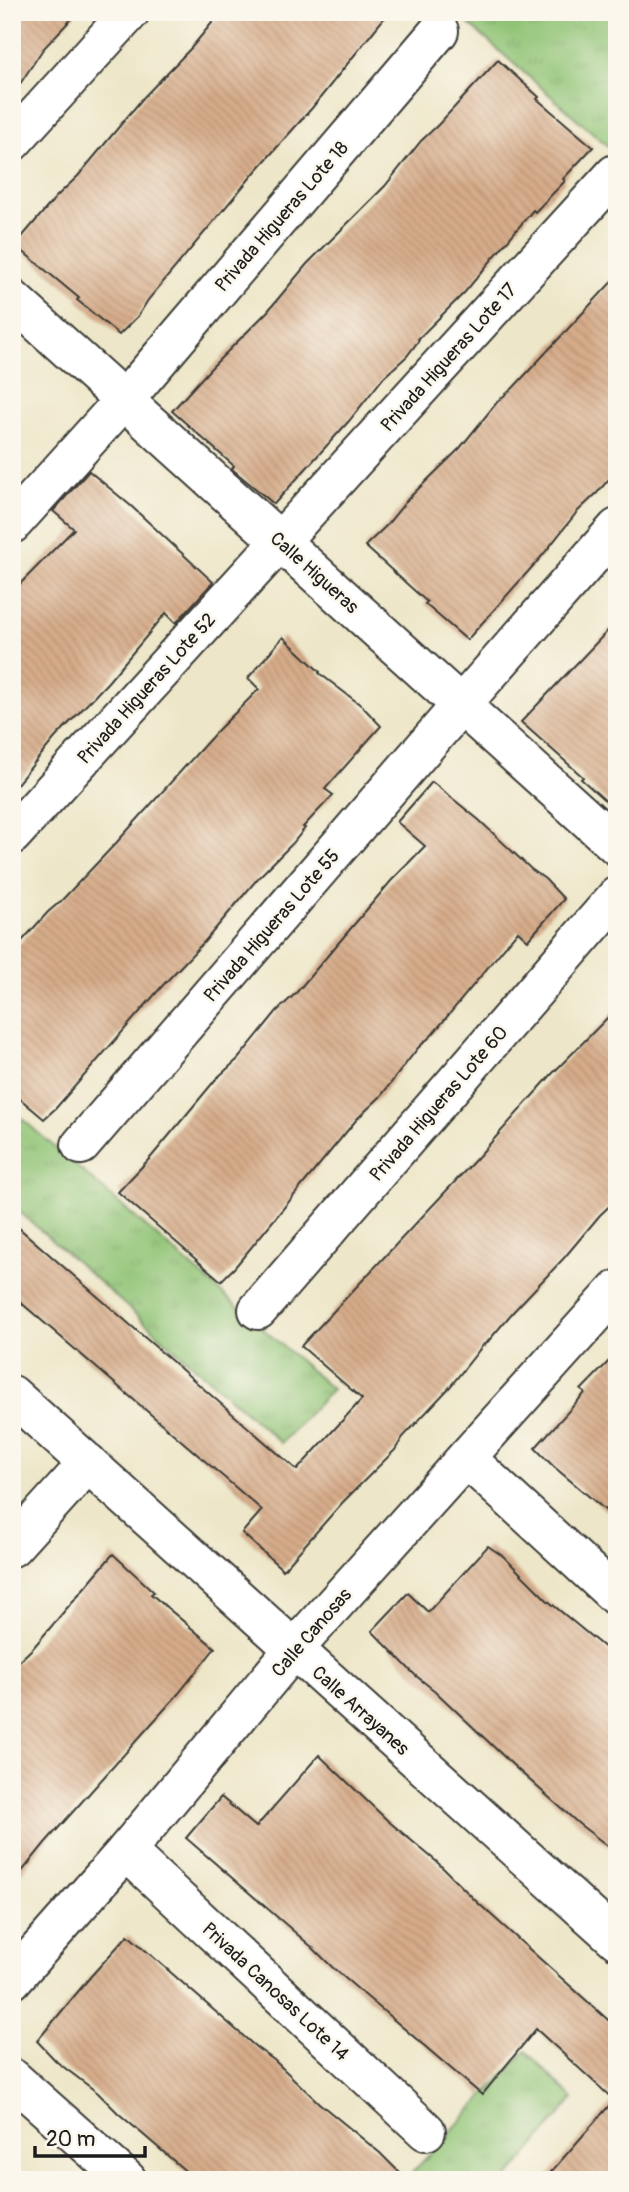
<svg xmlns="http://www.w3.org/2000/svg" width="629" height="2192" font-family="Pangolin,sans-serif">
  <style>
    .grass { fill: url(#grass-tufts); stroke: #567048; stroke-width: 2 }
    .building { fill: url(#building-back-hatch) }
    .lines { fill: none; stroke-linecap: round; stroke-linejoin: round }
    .minor-casing { stroke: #3b3a36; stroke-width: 42 }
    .minor { stroke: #fff; stroke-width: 38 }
    .labels { text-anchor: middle; stroke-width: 5; stroke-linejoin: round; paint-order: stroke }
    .street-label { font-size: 19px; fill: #1c1c1c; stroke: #fbf7ec }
  </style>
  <defs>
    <pattern id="grass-tufts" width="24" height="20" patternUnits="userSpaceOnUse" patternTransform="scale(1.75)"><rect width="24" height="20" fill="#8fc375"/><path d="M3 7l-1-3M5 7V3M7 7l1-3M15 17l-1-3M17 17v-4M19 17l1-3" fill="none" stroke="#7ba765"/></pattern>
    <pattern id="building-back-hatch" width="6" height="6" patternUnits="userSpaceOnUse" patternTransform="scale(1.75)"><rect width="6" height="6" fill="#d6ac8a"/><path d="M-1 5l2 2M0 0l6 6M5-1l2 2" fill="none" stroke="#b79376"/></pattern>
  </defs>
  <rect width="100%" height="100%" fill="#fbf7ec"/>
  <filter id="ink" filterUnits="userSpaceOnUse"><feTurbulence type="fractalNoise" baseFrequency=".0143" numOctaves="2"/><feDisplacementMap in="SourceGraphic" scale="14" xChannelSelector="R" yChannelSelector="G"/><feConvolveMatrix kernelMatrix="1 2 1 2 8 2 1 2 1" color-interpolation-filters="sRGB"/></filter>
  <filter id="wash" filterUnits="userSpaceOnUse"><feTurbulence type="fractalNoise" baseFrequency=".00686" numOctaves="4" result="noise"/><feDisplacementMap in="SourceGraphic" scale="28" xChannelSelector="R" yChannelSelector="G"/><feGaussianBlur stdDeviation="1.57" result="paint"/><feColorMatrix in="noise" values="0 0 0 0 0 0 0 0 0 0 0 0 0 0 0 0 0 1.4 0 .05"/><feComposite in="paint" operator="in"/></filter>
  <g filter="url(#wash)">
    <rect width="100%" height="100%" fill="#ede6c8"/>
    <g class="grass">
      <path d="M455 12H617V154Z"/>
      <path d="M12 1110 332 1389 281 1443 12 1205Z"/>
      <path d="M526 2051 573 2099 506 2180H417L411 2174Z"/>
    </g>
    <g id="blocks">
      <g class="building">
        <path d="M12 12H78L43 49 12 96Z"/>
        <path d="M221 12H389L312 108 255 172 148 300 138 316 119 335 77 300 79 298 15 245 56 197 78 176 143 98 192 47Z"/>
        <path d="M498 60 539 97 537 99 593 147 563 179 565 181 535 212 533 210 465 292 418 339 419 340 407 356 384 377 349 421 274 504 232 469 234 466 172 411 211 368 267 312 307 264 385 186 421 141 438 125Z"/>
        <path d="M617 276V470L597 493 577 512 542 556 467 640 425 604 427 602 365 546 386 526 408 499 460 448 498 401 513 388Z"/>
        <path d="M89 471 131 506 213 582 176 623 166 613 108 682 55 738 12 790V592L74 529 53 511Z"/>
        <path d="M617 621V811L581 779 583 777 521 722Z"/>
        <path d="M283 637 320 672 319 673 362 706 381 726 325 789 333 795 303 827 305 828 293 843 259 877 205 941 164 984 56 1108 44 1119 12 1092V952L48 912 61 901 117 842 218 730 259 689 248 678Z"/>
        <path d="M432 782 479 820 531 869 545 879 564 899 528 940 518 931 432 1035 418 1048 380 1097 357 1119 235 1267 221 1281 118 1192 152 1156 216 1079 238 1059 277 1011 296 993 391 881 425 846 397 822Z"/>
        <path d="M617 1008V1199L600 1215 564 1258 513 1312 485 1345 484 1344 449 1388 403 1437 395 1450 342 1503 283 1570 242 1533 262 1510 12 1295V1222L297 1470 362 1399 301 1346 478 1157 552 1074Z"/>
        <path d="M617 1353V1520L553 1466 535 1448 585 1393 581 1390Z"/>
        <path d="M488 1546 504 1557 547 1600 617 1658V1853L579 1824 516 1768 435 1691 415 1675 372 1631 408 1593 428 1612Z"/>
        <path d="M113 1554 154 1592 151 1594 215 1648 179 1693 45 1843 12 1884V1668L33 1648Z"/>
        <path d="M319 1755 387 1820 437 1862 478 1903 617 2028V2180H544L614 2100 536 2029 482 2095 332 1967 313 1948 186 1838 221 1797 256 1827Z"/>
        <path d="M128 1935 257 2048 274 2060 319 2103 380 2153 407 2180H196L118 2113 98 2093 57 2062 37 2041 91 1976Z"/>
      </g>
    </g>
  </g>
  <g filter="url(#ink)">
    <use href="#blocks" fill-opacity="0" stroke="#3b3a36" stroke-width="2"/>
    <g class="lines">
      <g class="minor-casing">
        <g id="minor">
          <path d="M12 142 130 12"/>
          <path d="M12 299 617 846"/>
          <path d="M12 524 132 391 439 31"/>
          <path d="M12 835 615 174"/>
          <path d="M81 1145 461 705 617 528"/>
          <path d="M258 1310 617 896"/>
          <path d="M12 1395 617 1940"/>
          <path d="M466 1458 617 1597"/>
          <path d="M12 1547 88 1463"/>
          <path d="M126 1851 426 2131"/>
          <path d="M12 1980 126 1851 294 1649 617 1290"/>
          <path d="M12 2078 127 2180"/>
        </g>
      </g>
      <use href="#minor" class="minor"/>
    </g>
  </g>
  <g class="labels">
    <g class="street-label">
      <text transform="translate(281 216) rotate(-49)" y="7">Privada Higueras Lote 18</text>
      <text transform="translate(448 357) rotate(-48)" y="7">Privada Higueras Lote 17</text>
      <text transform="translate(315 572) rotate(42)" y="7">Calle Higueras</text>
      <text transform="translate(146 688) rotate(-48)" y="7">Privada Higueras Lote 52</text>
      <text transform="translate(271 925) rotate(-49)" y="7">Privada Higueras Lote 55</text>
      <text transform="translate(438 1103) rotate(-49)" y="7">Privada Higueras Lote 60</text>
      <text transform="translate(311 1632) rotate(-49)" y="7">Calle Canosas</text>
      <text transform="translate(361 1710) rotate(42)" y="7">Calle Arrayanes</text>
      <text transform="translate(276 1991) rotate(43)" y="7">Privada Canosas Lote 14</text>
    </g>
  </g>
  <rect width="629" height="2192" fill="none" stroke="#fbf7ec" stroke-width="42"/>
  <path d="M35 2146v10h110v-10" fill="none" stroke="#1c1c1c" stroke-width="3.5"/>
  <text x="46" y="2146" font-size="21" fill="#1c1c1c" stroke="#fbf7ec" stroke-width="5" paint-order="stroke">20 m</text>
</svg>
